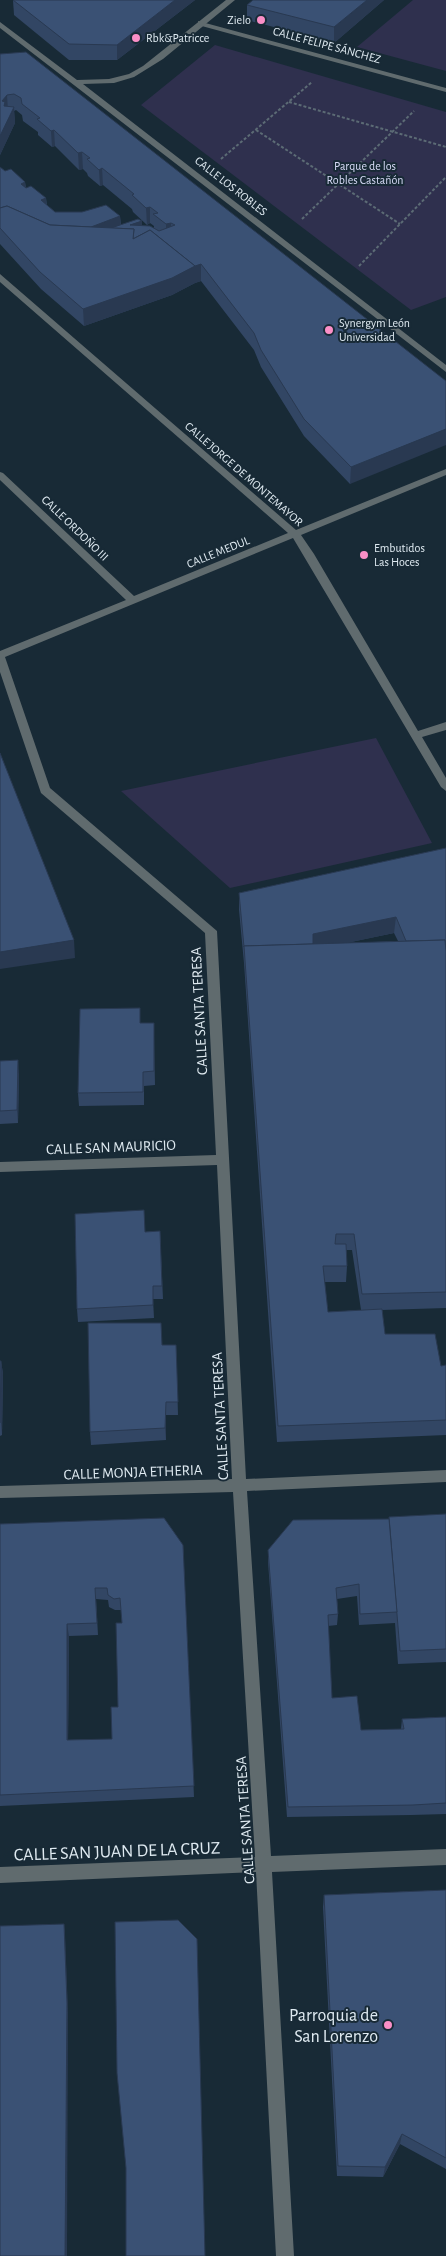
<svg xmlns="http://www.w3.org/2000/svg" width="446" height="2256" font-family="'Alegreya Sans',sans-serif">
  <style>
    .green { fill: #2f304e }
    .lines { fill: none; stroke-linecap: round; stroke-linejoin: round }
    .path { stroke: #5c6b75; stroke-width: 2; stroke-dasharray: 3 2; stroke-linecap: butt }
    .pedestrian { fill: #606b6e; fill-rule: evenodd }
    .minor { fill: #606b6e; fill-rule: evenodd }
    .wall { fill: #324664; fill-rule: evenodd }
    .shaded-wall { fill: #293951 }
    .building { fill: #3a5174; stroke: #293951; fill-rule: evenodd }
    .poi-dot { fill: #fa8fc7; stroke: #182a36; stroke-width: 2 }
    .labels { text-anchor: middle; stroke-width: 4; stroke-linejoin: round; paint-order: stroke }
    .far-poi-label { font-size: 12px; fill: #dfeaf1; stroke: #182a36; text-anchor: start }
    .far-street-label { font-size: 12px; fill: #dfeaf1; stroke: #182a36 }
    .far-park-label { font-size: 12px; fill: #daddf9; stroke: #182a36 }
    .street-label { font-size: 15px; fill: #dfeaf1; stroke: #182a36 }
    .near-street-label { font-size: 18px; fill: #dfeaf1; stroke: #182a36 }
    .near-poi-label { font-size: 18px; fill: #dfeaf1; stroke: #182a36; text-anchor: end }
  </style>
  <rect width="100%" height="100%" fill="#182a36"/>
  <g class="green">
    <path d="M413 0H446V71L357 47Z"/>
    <path d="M215 45 446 112V297L411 310 141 105Z"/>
    <path d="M376 738 432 843 230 888 121 791Z"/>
  </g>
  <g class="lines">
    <g class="path">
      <path d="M289 102 446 147"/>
      <path d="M256 130 400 224"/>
      <path d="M221 159 312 82"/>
      <path d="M302 219 414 111"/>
      <path d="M359 266 446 177"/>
    </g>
    <path class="pedestrian" d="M198 21 446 88V92L198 25Z"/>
    <g class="minor">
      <path d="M226 0H235L163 59 134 77 114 83 83 84 446 365V372L0 28V22L77 80 109 79 129 74 143 66Z"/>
      <path d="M0 274 296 530 446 469V475L301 535 314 554 418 731 446 722V730L422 737 446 778V791L441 787 293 538 5 657 50 788 217 931 246 1479 446 1470V1482L247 1491 271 1856 446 1849V1865L272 1872 294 2256H276L256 1872 0 1883V1867L255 1857 233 1492 0 1498V1486L232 1479 217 1165 0 1172V1162L216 1155 205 933 41 793 0 672V651L126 600 0 480V472L3 473 134 596 288 533 0 282Z"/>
    </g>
  </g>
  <g class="wall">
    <path d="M13 0H195L117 60H69L14 15Z"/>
    <path d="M384 0 334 43 247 20V5Z"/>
    <path d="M0 54 446 381 350 484 304 436 261 367 254 350 201 281 195 283 172 295 84 326 41 289 0 244V167L5 171 25 182 26 188 46 198 47 205 55 212 120 216 121 225 142 226 154 228V226L150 223 147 225 133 212 132 209 103 185 100 186 88 176 87 173 83 169 79 170 55 146 52 147 38 135V132L23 121 22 115 16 110 14 111 15 123 0 155Z"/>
    <path d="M446 848V1308L382 1310 385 1334 441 1366 446 1365V1435L277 1442 244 963 239 910V893ZM394 933 398 941 346 943ZM346 1250H352L361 1310 328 1312 324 1282H346L347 1266Z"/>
    <path d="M141 1023 154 1036 155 1085 144 1086V1105L79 1106 78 1093Z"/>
    <path d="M0 1061 19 1074 18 1123 0 1124Z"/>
    <path d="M160 1231 163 1299H153L154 1318 78 1322 77 1309 145 1232Z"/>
    <path d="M162 1345H176L178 1415H166V1440L91 1445 90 1432Z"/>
    <path d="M0 1361H1L3 1374 2 1435 0 1436Z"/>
    <path d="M446 1514V1662L398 1664 395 1623 359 1625 357 1596 337 1599 338 1614 337 1625 328 1626 332 1698 361 1730 401 1729 402 1719 446 1717V1814L411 1815 287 1817 268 1562V1550L389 1519Z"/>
    <path d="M0 1524 183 1545 194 1797 0 1806ZM96 1599 108 1600 109 1607 115 1610H121L122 1623 118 1707 112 1739 68 1740 69 1636 98 1635Z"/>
    <path d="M446 1890V2169L400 2144 383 2177 337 2176 323 1907 324 1895Z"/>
  </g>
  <g class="shaded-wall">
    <path d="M175 0H195L117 60V45Z"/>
    <path d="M367 0H384L334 43V27Z"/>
    <path d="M7 95 8 111 5 115 2 101Z"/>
    <path d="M14 107 15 123 0 155V136Z"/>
    <path d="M54 130 55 146 52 147 51 131Z"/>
    <path d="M82 152 83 169 79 170 78 153Z"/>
    <path d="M102 168 103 185 100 186 99 170Z"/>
    <path d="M25 182 27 198 21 184Z"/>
    <path d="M46 198 47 215 41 200Z"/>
    <path d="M150 207V223L147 225 146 208Z"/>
    <path d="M120 216 121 229 91 227Z"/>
    <path d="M142 221V235L130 225Z"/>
    <path d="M171 223V239L166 241V224Z"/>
    <path d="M201 264V281L195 283V266Z"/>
    <path d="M195 266V283L172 295 84 326 83 309Z"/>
    <path d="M446 429V445L350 484 351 467Z"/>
    <path d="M396 917 394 933 313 950V934Z"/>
    <path d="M74 940 75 958 0 969V952Z"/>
    <path d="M18 1060 19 1074 18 1123 17 1110Z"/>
    <path d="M1 1361 3 1374 2 1435 1 1423Z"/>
    <path d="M166 1402V1440L165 1428Z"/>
    <path d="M67 1624 69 1636 68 1751 67 1740Z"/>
    <path d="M64 1924 65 1934 68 2012 67 2256H65Z"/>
    <path d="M402 2134 400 2144 383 2177 385 2167Z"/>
  </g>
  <g class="building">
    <path d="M13 0H175L117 45 69 44Z"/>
    <path d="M253 0H367L334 27 247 5Z"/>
    <path d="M26 52 446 381V429L351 467 304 419 261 350 254 333 201 264 195 266 150 230 133 239 134 229 111 228 138 219 142 221 130 225 150 226 159 231 175 225 171 223 166 224 153 214 158 213 150 207 146 208 132 195 134 194 102 168 99 170 87 159 90 158 82 152 78 153 54 130 51 131 37 119 40 118 22 104 21 98 14 94 7 95 2 101 5 102 4 106 14 107 0 136V54Z"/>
    <path d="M0 167 5 171 11 169 25 182 21 184 26 188 31 186 46 198 41 200 55 212H82L106 205 120 216 91 227 50 225 7 206 0 208Z"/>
    <path d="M7 206 50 225 134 229 133 239 150 230 195 266 172 278 83 309 40 272 0 228V208Z"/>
    <path d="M0 753 74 940 0 952Z"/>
    <path d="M446 848V951L445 940 406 941 396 917 313 934V944L244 946V947L239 893Z"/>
    <path d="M445 940 446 951V1292L362 1294 354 1234H336L335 1244H346L347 1266H323L328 1312 382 1309 385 1334H435L441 1366 446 1365V1420L278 1426 244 946Z"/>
    <path d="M140 1008V1023H154V1071L143 1072V1092L78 1093 80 1009Z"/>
    <path d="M18 1060 17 1110 0 1111V1061Z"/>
    <path d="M144 1210 145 1232 160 1231 162 1286H153V1305L77 1309 75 1214Z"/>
    <path d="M88 1323H161L162 1345H176L178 1402H166L165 1428 90 1432Z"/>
    <path d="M0 1361H1L0 1423Z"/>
    <path d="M446 1514V1649L400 1651 389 1517Z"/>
    <path d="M164 1518 183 1545 194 1786 0 1795V1524ZM95 1588H107L108 1595 114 1599 120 1598 122 1623H116L118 1707H111L112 1739 67 1740V1624L97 1623Z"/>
    <path d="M389 1519 397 1612 360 1614 359 1584 336 1588 338 1614 328 1615 332 1698 357 1696 361 1730 404 1729 402 1719 446 1717V1803L413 1805 288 1807 268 1550 293 1520Z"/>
    <path d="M446 1890V2158L402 2134 385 2167 338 2166 324 1895Z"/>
    <path d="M178 1920 197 1939 205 2256H126V2168L117 2073 115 1922Z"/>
    <path d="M64 1924 67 2003 65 2256H0V1926Z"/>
  </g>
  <g class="poi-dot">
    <circle cx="261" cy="20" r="5"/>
    <circle cx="136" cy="38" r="5"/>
    <circle cx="329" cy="330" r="5"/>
    <circle cx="364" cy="555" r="5"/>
    <circle cx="388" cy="2025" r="5"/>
  </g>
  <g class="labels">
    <g class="far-poi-label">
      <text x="251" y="24" text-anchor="end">Zielo</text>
      <text x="146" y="42">Rbk&amp;Patricce</text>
      <text x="339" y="327">Synergym León<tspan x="339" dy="14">Universidad</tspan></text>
      <text x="374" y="552">Embutidos<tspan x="374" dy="14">Las Hoces</tspan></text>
    </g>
    <g class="far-street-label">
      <text transform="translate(327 45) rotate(15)" y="4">CALLE FELIPE SÁNCHEZ</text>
      <text transform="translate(231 186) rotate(38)" y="4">CALLE LOS ROBLES</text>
      <text transform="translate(244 474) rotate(41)" y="4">CALLE JORGE DE MONTEMAYOR</text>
      <text transform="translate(75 528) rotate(44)" y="4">CALLE ORDOÑO III</text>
      <text transform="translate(218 552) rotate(-22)" y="4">CALLE MEDUL</text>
    </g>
    <g class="far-park-label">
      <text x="365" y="170">Parque de los<tspan x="365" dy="14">Robles Castañón</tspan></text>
    </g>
    <g class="street-label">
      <text transform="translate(199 1011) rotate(-93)" y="5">CALLE SANTA TERESA</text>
      <text transform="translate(111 1147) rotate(-2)" y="5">CALLE SAN MAURICIO</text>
      <text transform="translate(220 1416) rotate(-93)" y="5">CALLE SANTA TERESA</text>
      <text transform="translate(133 1472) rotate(-2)" y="5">CALLE MONJA ETHERIA</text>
      <text transform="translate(245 1820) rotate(-94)" y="5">CALLE SANTA TERESA</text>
    </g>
    <g class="near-street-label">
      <text transform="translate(117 1851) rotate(-2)" y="6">CALLE SAN JUAN DE LA CRUZ</text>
    </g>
    <g class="near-poi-label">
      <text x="378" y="2021">Parroquia de<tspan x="378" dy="21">San Lorenzo</tspan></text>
    </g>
  </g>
</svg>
